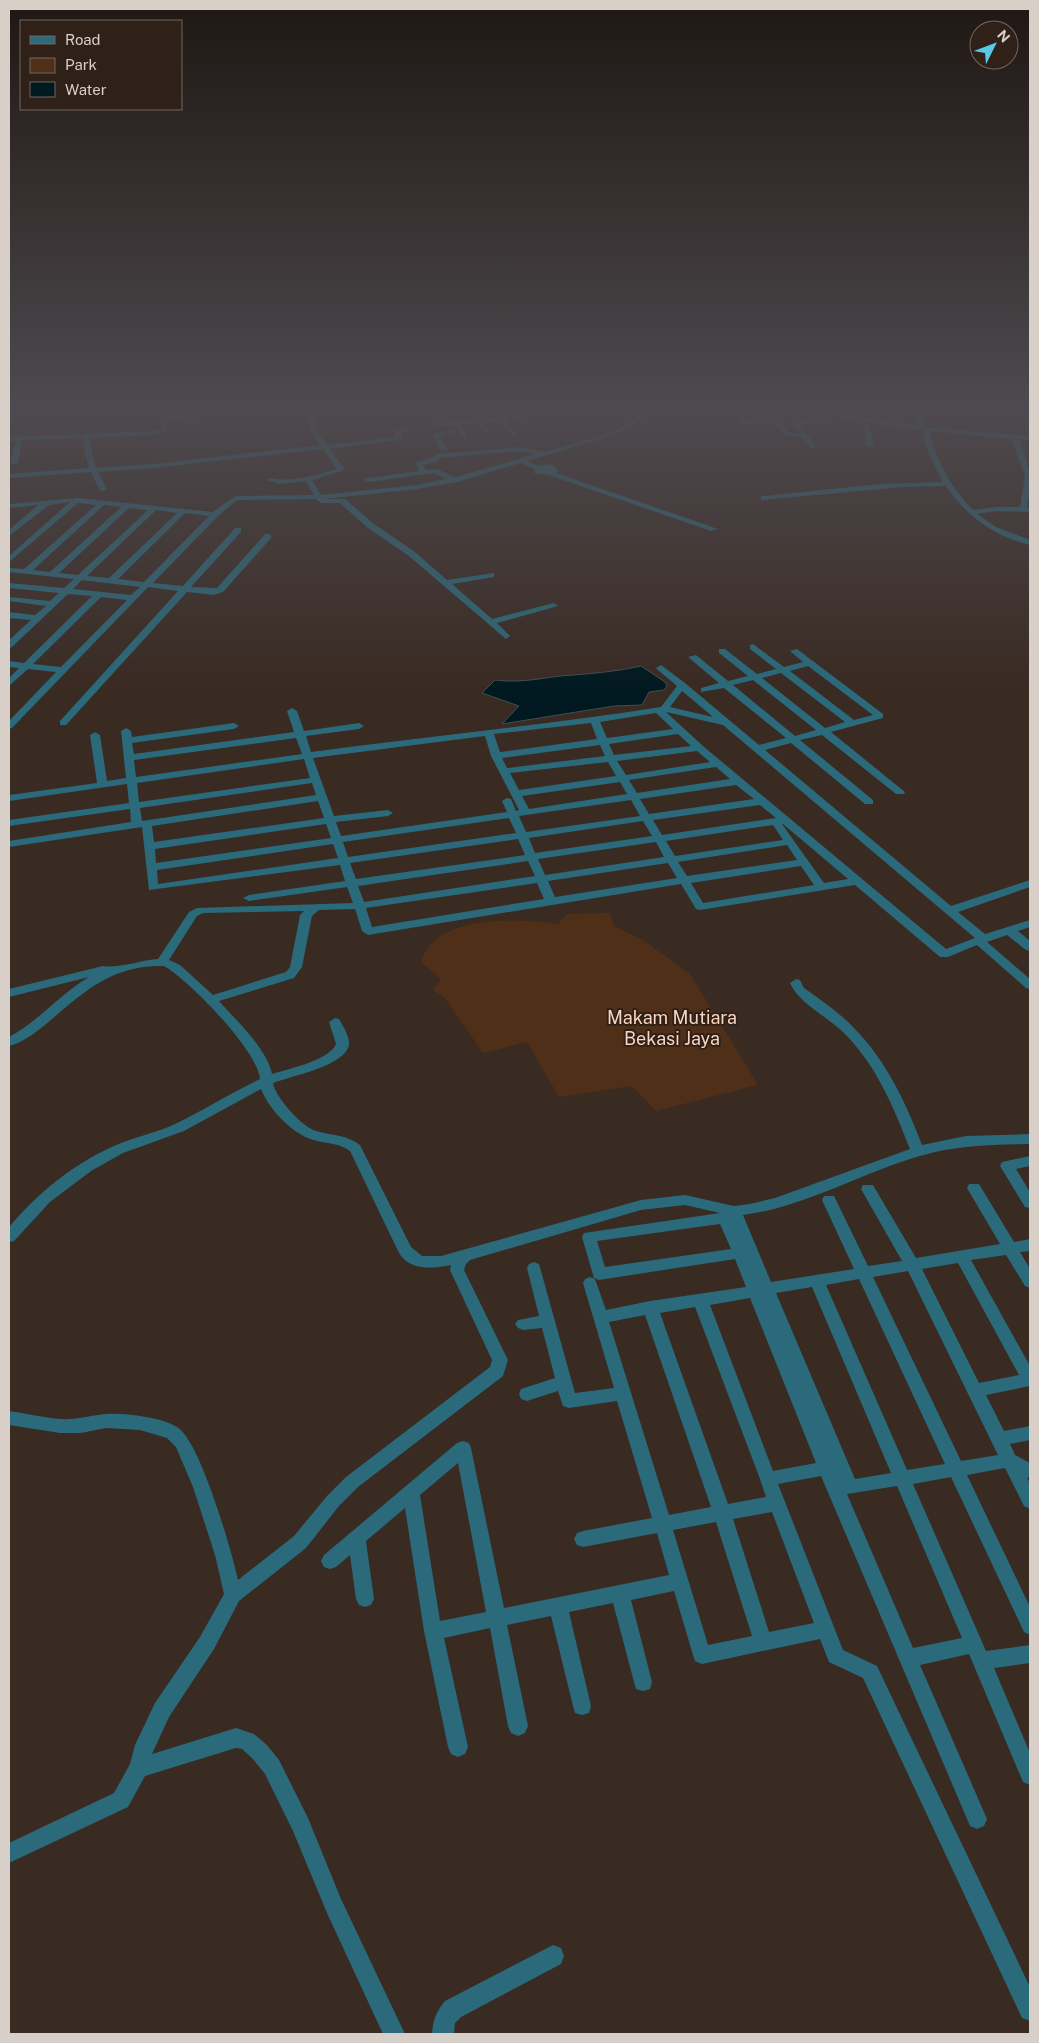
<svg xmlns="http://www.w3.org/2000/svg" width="1039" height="2043" font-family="'Public Sans',sans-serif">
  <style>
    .green { fill: #502f19 }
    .water { fill: #001820; stroke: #414f53 }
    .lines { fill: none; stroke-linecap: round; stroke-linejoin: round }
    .minor { fill: #2a6a7b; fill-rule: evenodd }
    .labels { text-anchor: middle; stroke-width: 4; stroke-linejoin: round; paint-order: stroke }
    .park-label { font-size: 18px; fill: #f9d4bf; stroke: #2f2118 }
  </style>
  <rect width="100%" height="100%" fill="#392a22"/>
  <path class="green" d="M610 913 614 926 643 940 690 974 758 1085 656 1111 632 1086 559 1097 527 1042 483 1053 444 997 433 990 441 979 421 962C423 957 426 949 430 945 457 915 522 919 558 924L567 914Z"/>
  <path class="water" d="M641 666 665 682 667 686 664 690 649 692 642 705 614 706 502 724 519 706 482 693 495 680C519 683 537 679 560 676 587 674 614 672 641 666Z"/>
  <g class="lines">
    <g class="minor">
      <path d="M276 405H293L290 407 168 420 166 431 154 435 89 438 96 468 153 464 320 445 311 431 303 405H309L317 431 327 445 395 437 394 430 413 428V430L400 433 402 438 399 440 330 449 345 470 312 480 321 495 417 485 446 479 433 473 368 482 364 480 368 478 419 471 416 462 431 458 437 454 521 447 544 452 603 435 622 427 646 411 693 405 690 407 650 414 626 429 607 437 527 461 539 466 551 464 559 470 556 473 718 529 711 531 549 475 534 473V469L520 463 458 482 417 489 324 499H345L374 524 415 552 447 580 494 573V577L452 584 492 619 554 603 558 606 497 623 510 636 506 639 409 556 368 528 340 503H321L316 499 237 500 218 516 153 583 183 586 235 528H241V532L191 587 217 588 265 534H271V538L223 592 214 595 187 592 66 725H60V721L178 591 148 587 12 728 9 729V721L56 672 28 669 9 686V678L19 668 9 667V661L24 663 92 596 68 594 12 647 9 648V640L31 620 9 618V612L35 615 46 606 9 601V597L50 601 59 593 9 588V583L64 588 74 579 9 572V568L24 569 96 505 78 503 9 562V556L70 502 49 505 9 536V530L38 505 9 508V504L77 498 213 512 235 496 314 495 306 481 280 484 267 480 271 478C293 483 316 475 337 469L323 449 153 468 98 472 107 489 103 491 99 489 91 472 9 478V474L89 468 82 438 23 440 18 463 14 465 10 463 16 441H9V437L154 431 161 429V419L168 416ZM521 451 536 454 455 477 437 469 426 470 423 465 437 462 439 458ZM104 505 121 507 50 572 33 570ZM129 508 148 510 78 575 59 573ZM156 510 177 513 109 578 87 576ZM185 513 209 516 144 582 118 579ZM82 580 140 587 131 595 73 589ZM101 597 127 600 61 667 33 664Z"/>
      <path d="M442 405H472L481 418 497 417 488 405H494L503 416 538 413 541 415 506 420 516 434 513 436 499 421 484 422 490 432 487 434 477 423 460 425 467 436 464 438 453 425 434 427 431 425 434 423 474 419 466 407H445Z"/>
      <path d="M765 405H778L917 426V417L902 405H909L922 415 924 427 1030 436V440L1019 439C1030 468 1033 476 1027 508H1030V512L996 511 977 514 996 527 1030 540V545C994 536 967 517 946 486L903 487 761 500V496H764L880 484 943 482 929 454 922 431ZM929 431 1012 439 1025 477 1020 507H996L973 510C951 488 937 461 929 431Z"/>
      <path d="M828 418 830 419V421L800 425 816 447 812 449 801 437 785 435 774 423 741 424 738 422 741 420H777L789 432 798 433 793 423Z"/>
      <path d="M867 424 870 426 874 445 870 447 866 445 864 426Z"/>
      <path d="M453 430 455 431V433L440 436 448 449 441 451 433 434Z"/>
      <path d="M753 644 784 667 803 662 790 651 797 649 883 714V718L831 732 905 792 904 794H896L822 735 800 740 873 800V804H865L791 743 765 750 951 906 1030 880V887L958 912 985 934 1030 920V927L1018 931 1030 941V951L1026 950 1007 935 987 942 1030 979V989L1026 988 977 945 948 957H940L855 885 700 910 696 909 681 884 368 935 362 931 355 909 319 910 312 916 302 967 294 978 219 1001C235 1019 268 1050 272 1074 288 1069 330 1060 336 1044L329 1022 335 1018 339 1019C343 1026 350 1037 349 1045 345 1066 291 1076 273 1083 275 1097 302 1127 316 1131 332 1136 346 1134 360 1145L411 1247 422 1256H441L641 1200 685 1195 734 1206 750 1204 775 1198 910 1149C894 1108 877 1067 846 1035 830 1018 798 1003 790 983L796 979 800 980 804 988C822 1001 840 1013 855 1029 887 1062 906 1103 922 1145L966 1136 1030 1134V1144C993 1145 956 1145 920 1156 861 1173 805 1207 743 1215L771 1282 854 1269 822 1200 824 1196H834L836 1200 868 1266 902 1261 861 1189 863 1185H873L916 1258 1000 1244 967 1188 969 1184H979L1014 1242 1030 1239V1251L1020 1252 1030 1269V1288L1025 1286 1006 1255 971 1260 1030 1366V1386L986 1395 1004 1431 1030 1426V1440L1010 1444 1015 1455 1030 1463V1478L1027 1477 1030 1484V1509L1024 1506 1005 1468 967 1475 1030 1607V1635L1024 1632 951 1477 913 1484 986 1651 1030 1645V1663L994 1668 1030 1753V1785L1023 1782 969 1654 920 1665 987 1819 984 1826 977 1829 970 1826 821 1476 778 1484 843 1650 877 1666 1030 1987V2021L1022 2018 863 1678 829 1662 820 1639 702 1664 695 1661 693 1655 674 1591 631 1600 652 1682 650 1689 643 1691 636 1689 634 1682 613 1603 569 1612 591 1706 589 1713 582 1715 575 1713 573 1706 551 1616 507 1625 528 1726 525 1733 518 1736 511 1733 508 1726 490 1628 444 1638 468 1747 465 1754 458 1757 451 1754 448 1747 424 1631 405 1508 366 1541 374 1599 371 1605 365 1607 359 1605 356 1599 350 1555 336 1567 330 1569 324 1567 321 1561 324 1555 457 1443 463 1441 469 1443 471 1448 504 1608 669 1575 657 1533 583 1547 577 1545 574 1539 577 1533 583 1531 652 1518 617 1401 569 1408 563 1406 558 1391 527 1401 521 1399 519 1394 521 1389 555 1378 542 1328 523 1330 518 1328 515 1324 518 1320 539 1316 527 1268 529 1264 534 1262 539 1264 575 1393 614 1388 583 1283 585 1279 590 1277 595 1279 606 1310 650 1301 746 1287 735 1259 599 1280 594 1278 582 1237 584 1233 720 1213 685 1205 641 1210 470 1260 466 1264 464 1270 508 1360 503 1376 358 1487 339 1506 306 1548 239 1601 214 1649 169 1717 152 1754 236 1728 254 1734 267 1745 279 1760 308 1818 341 1899 405 2034H383L327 1913 293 1831 265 1774 253 1759 242 1749 236 1748 145 1776 128 1807 9 1863V1843L114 1793 130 1764 135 1745 155 1703 200 1637 224 1594 215 1555 193 1487 176 1447 167 1438 140 1430 106 1428 81 1433H60L9 1425V1411C26 1413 44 1418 61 1419 77 1420 91 1415 106 1414 125 1413 160 1417 177 1427 200 1440 232 1552 238 1580L294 1536 327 1496 346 1477 490 1367 492 1360 450 1270 451 1265C432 1269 408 1271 398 1251L350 1151C339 1143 329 1144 317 1141 294 1136 269 1110 261 1089L184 1131 123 1153 91 1171 50 1202 14 1241 9 1242V1227C38 1193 73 1164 114 1146 134 1137 156 1133 175 1124 204 1110 231 1093 260 1079 258 1051 189 980 164 966 114 965 87 989 52 1019 39 1030 25 1042 9 1046V1037C39 1021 60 994 89 977L9 997V989L103 966C116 969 142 960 158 959L189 912 197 908 353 903 347 887 249 901 243 898 249 895 345 881 340 865 149 890 142 827 9 847V841L131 822 130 809 9 826V820L129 803 127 784 9 801V795L97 783 90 735 95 732 100 735 107 781 126 778 121 731 126 728 131 731 132 737 234 723 239 726 234 729 132 743 134 754 294 732 287 711 292 708 297 711 304 731 359 723 364 726 359 729 306 736 311 752C428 736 545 725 661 707L677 686 658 670 656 668 661 665 685 683 759 745 786 738 724 688 701 692V688L719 683 688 657 696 655 728 681 748 676 719 653V649H725L757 674 776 669 750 649V645ZM808 666 873 715 854 720 790 671ZM781 673 845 722 825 728 762 678ZM753 680 816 730 795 736 733 685ZM682 691 713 717 670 707ZM666 712 723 725 975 938 946 949 703 746ZM656 713 673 729 607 738 600 722ZM591 723 597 739 500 752 494 734ZM678 734 691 746 614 755 609 744ZM485 736 491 756 519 810 516 811 511 799 507 798 502 801 507 812 341 836 336 822 388 816 393 813 388 810 334 816 313 758ZM296 738 302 754 136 777 134 760ZM600 745 605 756 507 768 502 758ZM697 751 710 762 626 775 617 761ZM304 759 310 778 139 802 137 783ZM608 762 616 776 519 790 510 773ZM716 767 730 779 637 793 629 780ZM620 782 627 794 529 809 522 796ZM312 783 316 795 142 821 140 808ZM736 785 754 799 649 814 640 799ZM631 800 640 816 526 832 519 816ZM318 801 324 818 154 842 152 826ZM760 805 776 818 662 835 653 820ZM509 818 516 833 348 857 343 842ZM643 821 652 836 535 853 529 838ZM326 824 331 838 156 863 155 849ZM782 824H783L848 879 824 883ZM773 825 783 840 675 856 666 841ZM518 839 525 855 356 879 350 863ZM656 842 664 857 545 875 538 859ZM333 844 338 858 158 884 157 870ZM787 845 797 860 687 876 678 862ZM528 861 535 876 364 902 358 886ZM668 863 677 878 555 897 548 881ZM801 866 814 885 703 903 691 883ZM537 883 544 899 372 927 366 908ZM304 911 300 915 290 967 286 972 213 995 180 965 169 960 197 916 203 913ZM720 1224 731 1249 605 1267 597 1241ZM958 1263 1019 1375 979 1383 922 1269ZM908 1271 998 1455 961 1461 873 1277ZM859 1279 945 1464 907 1470 826 1285ZM812 1287 891 1473 855 1479 776 1293ZM750 1298 816 1463 773 1471 710 1305ZM695 1307 760 1479 766 1497 728 1504 660 1313ZM645 1315 711 1507 669 1515 609 1322ZM458 1463 486 1612 440 1621 420 1495ZM897 1486 962 1638 913 1648 847 1494ZM772 1512 814 1623 769 1632 733 1519ZM716 1522 752 1636 708 1645 673 1530Z"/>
      <path d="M1030 1156V1166L1016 1169 1030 1192V1208L1025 1207 1000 1166 1002 1162Z"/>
      <path d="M553 1945 561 1948 564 1956 561 1964 461 2017 455 2023 454 2034H432C433 2020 436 2012 445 2001Z"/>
    </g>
  </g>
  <linearGradient id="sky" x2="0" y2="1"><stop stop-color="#1f1713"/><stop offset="0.59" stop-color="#4e4a4f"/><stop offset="1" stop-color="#4e4a4f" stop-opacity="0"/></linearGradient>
  <rect width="1039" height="691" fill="url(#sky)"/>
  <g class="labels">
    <g class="park-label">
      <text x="672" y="1024">Makam Mutiara<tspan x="672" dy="21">Bekasi Jaya</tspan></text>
    </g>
  </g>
  <rect width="1039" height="2043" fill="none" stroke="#d9cfc9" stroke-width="20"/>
  <rect x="20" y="20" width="162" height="90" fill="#2f2118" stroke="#73675f"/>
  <rect x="30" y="36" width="25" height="8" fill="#2a6a7b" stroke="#73675f"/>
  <text x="65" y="45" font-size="15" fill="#d9cfc9">Road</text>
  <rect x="30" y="58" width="25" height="15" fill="#502f19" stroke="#73675f"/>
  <text x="65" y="70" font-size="15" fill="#d9cfc9">Park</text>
  <rect x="30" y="82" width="25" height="15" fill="#001820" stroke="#73675f"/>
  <text x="65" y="95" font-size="15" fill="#d9cfc9">Water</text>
  <g transform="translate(994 45) rotate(48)"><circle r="24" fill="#2f2118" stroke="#73675f"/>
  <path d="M0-4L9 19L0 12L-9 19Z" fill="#5ac8e6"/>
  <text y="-8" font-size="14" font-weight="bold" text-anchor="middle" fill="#d9cfc9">N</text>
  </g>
</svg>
